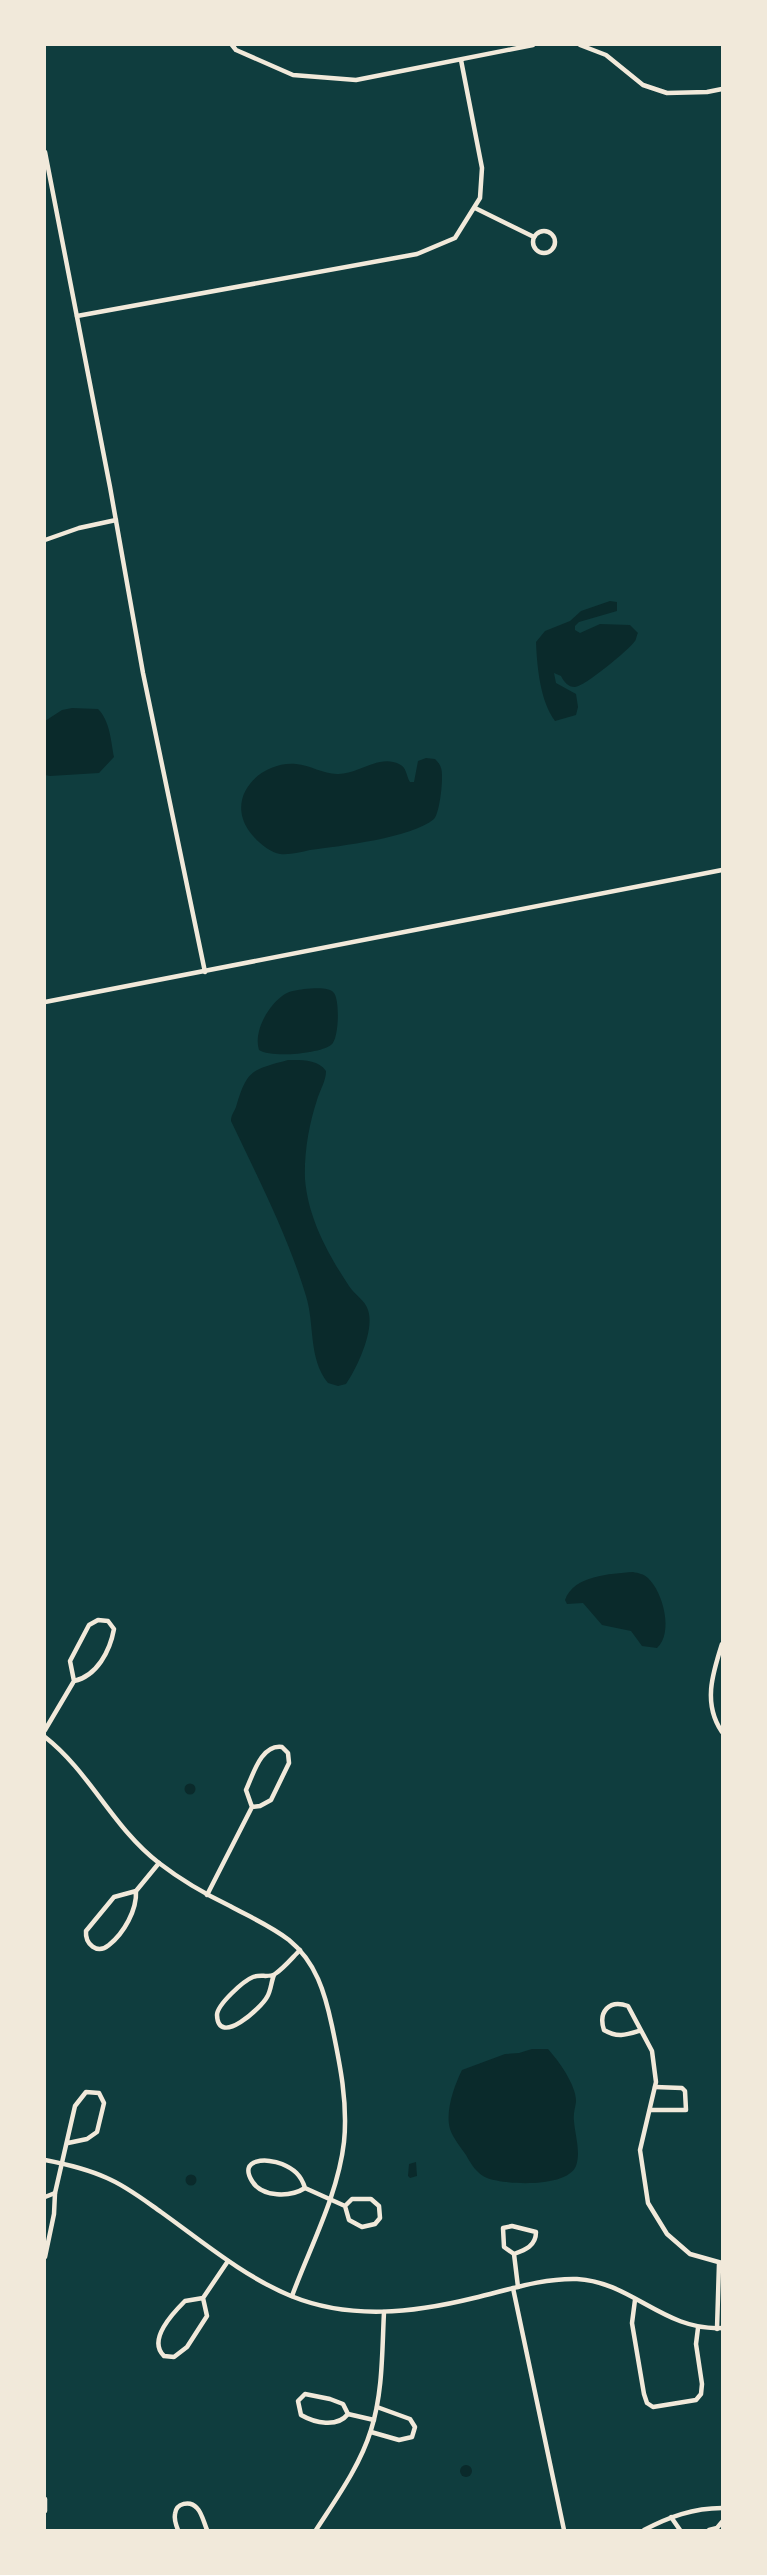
<svg xmlns="http://www.w3.org/2000/svg" width="767" height="2575" font-family="'Noto Sans',sans-serif">
  <style>
    .water { fill: #0a2a2b }
    .lines { fill: none; stroke-linecap: round; stroke-linejoin: round }
    .minor { stroke: #f1e9da; stroke-width: 4.5 }
  </style>
  <rect width="100%" height="100%" fill="#0f3d3e"/>
  <g class="water">
    <path d="M610 601 617 602V611L579 622 575 626V630L580 633 600 624 630 625 638 633C637 634 636 640 635 641 630 649 584 687 575 687 568 687 564 682 561 676L554 673 556 683 576 694 578 707 576 715 555 721C540 701 537 666 536 642L545 631 570 621 581 611Z"/>
    <path d="M72 708 98 709C110 721 111 741 114 757L99 773 50 776 45 775V721L62 710Z"/>
    <path d="M426 758 435 759C437 761 440 764 441 768 444 775 440 813 434 819 412 838 340 846 310 850 301 852 290 855 280 854 266 852 247 833 243 819 233 788 266 761 296 764 310 765 323 774 337 774 357 775 379 754 399 764 407 767 406 776 410 782H414L418 761Z"/>
    <path d="M304 989C312 989 328 986 334 993 340 1001 339 1040 331 1045 319 1054 271 1058 259 1050 253 1031 269 1004 285 994 290 991 298 990 304 989Z"/>
    <path d="M288 1060C301 1060 318 1059 326 1071 326 1081 320 1090 317 1100 309 1124 304 1153 305 1179 308 1218 328 1254 349 1286 355 1295 365 1300 368 1310 375 1330 357 1368 346 1384L338 1386 328 1383C308 1358 315 1325 306 1296 288 1236 258 1178 231 1121 231 1115 234 1112 236 1107 247 1070 251 1070 288 1060Z"/>
    <path d="M633 1572C638 1573 644 1574 648 1578 663 1592 674 1633 657 1648L642 1646 631 1631 602 1625 583 1603 567 1604 565 1600C574 1575 610 1574 633 1572Z"/>
    <circle cx="190" cy="1789" r="5.5"/>
    <path d="M532 2049H548C558 2060 577 2086 576 2102 575 2109 573 2114 574 2121 575 2135 581 2152 576 2166 567 2188 505 2185 487 2178 477 2174 471 2164 466 2155 461 2148 453 2138 450 2129 445 2112 454 2086 462 2070L505 2054 519 2053Z"/>
    <path d="M416 2162 417 2176 410 2178 408 2176 409 2164Z"/>
    <circle cx="191" cy="2180" r="5.5"/>
    <circle cx="466" cy="2471" r="6"/>
  </g>
  <g class="lines">
    <g class="minor">
      <path d="M232 45 236 50 293 75 356 80 533 45"/>
      <path d="M580 45 606 55 643 85 667 93 707 92 722 89"/>
      <path d="M45 152 110 487 143 673 205 972"/>
      <path d="M475 208 534 237"/>
      <circle cx="544" cy="242" r="11"/>
      <path d="M77 316 417 254 455 238 480 198 482 168 461 60"/>
      <path d="M45 540 79 528 116 520"/>
      <path d="M45 1002 722 870"/>
      <path d="M722 1644C712 1675 703 1704 722 1732"/>
      <path d="M45 1730 74 1681C97 1676 110 1651 114 1629L108 1621 98 1620 89 1625 70 1661 74 1681"/>
      <path d="M45 1737C90 1772 113 1828 159 1863 181 1880 205 1894 230 1906 250 1917 271 1926 289 1940 316 1962 325 1993 332 2026 340 2064 348 2103 344 2142 338 2195 310 2247 292 2296"/>
      <path d="M136 1891C137 1910 124 1933 109 1945 97 1955 85 1944 86 1931L114 1897 136 1891 159 1863"/>
      <path d="M207 1895 252 1807 260 1806 271 1800 289 1763 288 1753 282 1747C261 1744 253 1775 246 1790L252 1807"/>
      <path d="M274 1975C271 1982 271 1991 267 1997 262 2007 218 2048 217 2015 217 2005 243 1981 253 1977 260 1974 269 1978 275 1974 284 1968 292 1958 300 1950"/>
      <path d="M639 2031C626 2035 617 2038 604 2030 598 2012 609 1999 628 2006L652 2051 656 2082 640 2150 648 2203 667 2234 690 2254 722 2263"/>
      <path d="M650 2110H686L685 2091 682 2088 655 2087"/>
      <path d="M45 2160C66 2164 87 2169 107 2178 126 2186 144 2200 161 2212 203 2242 243 2276 291 2296 350 2320 413 2313 474 2298 508 2290 542 2278 577 2279 632 2282 664 2331 722 2328"/>
      <path d="M305 2188C291 2197 262 2198 252 2181 238 2158 268 2158 282 2164 294 2169 301 2175 305 2188L345 2206 349 2220 362 2227 375 2224 380 2218 379 2206 371 2199H352L345 2206"/>
      <path d="M45 2197 55 2193"/>
      <path d="M514 2254 504 2247 503 2228 512 2226 536 2232C536 2246 525 2250 514 2254L518 2287"/>
      <path d="M45 2257 54 2214 55 2193 75 2106 86 2092 99 2093 104 2103 97 2132 87 2139 68 2143"/>
      <path d="M513 2288 564 2530"/>
      <path d="M203 2298 207 2316 187 2347 174 2357 164 2356C147 2340 173 2313 185 2301L203 2298 228 2261"/>
      <path d="M635 2300 632 2323 644 2394 647 2403 653 2407 696 2400 701 2394 702 2384 696 2344 698 2328"/>
      <path d="M717 2329 719 2264"/>
      <path d="M348 2414C337 2428 315 2423 301 2415L298 2401 305 2394 330 2399 343 2404 348 2414 374 2420"/>
      <path d="M371 2432 399 2440 412 2437 415 2427 410 2419 377 2407"/>
      <path d="M45 2499V2511"/>
      <path d="M671 2517 680 2530"/>
      <path d="M178 2530C176 2525 174 2519 175 2514 176 2503 190 2500 197 2508 202 2513 204 2523 207 2530"/>
      <path d="M316 2530C336 2499 360 2466 371 2430 383 2392 382 2351 384 2312"/>
      <path d="M644 2530C669 2517 693 2508 722 2508"/>
      <path d="M709 2530 717 2528 722 2522"/>
    </g>
  </g>
  <rect width="767" height="2575" fill="none" stroke="#f1e9da" stroke-width="92"/>
</svg>
